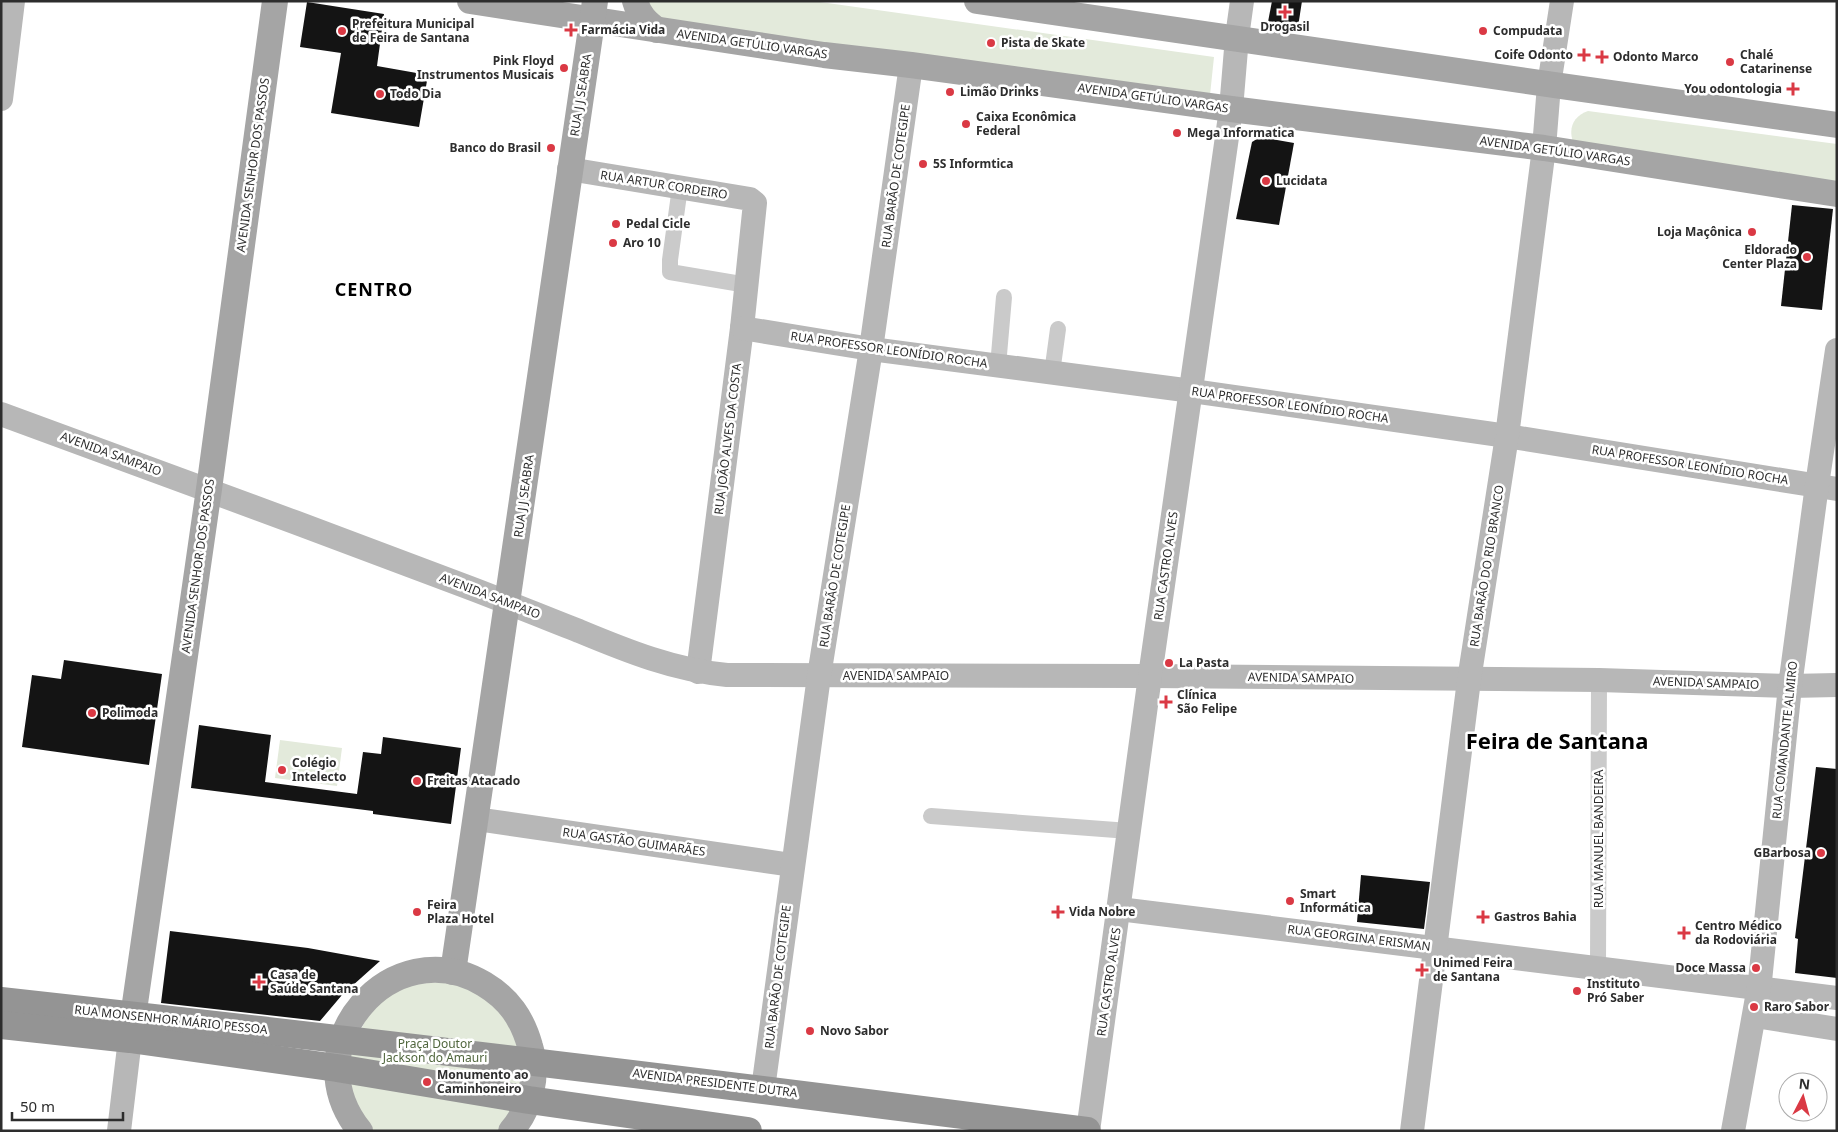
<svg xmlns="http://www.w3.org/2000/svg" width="1838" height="1132" font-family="'Noto Sans',sans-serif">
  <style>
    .green { fill: #e3eadb }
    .building { fill: #141414 }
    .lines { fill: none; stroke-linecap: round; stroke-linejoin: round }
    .street { stroke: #cacaca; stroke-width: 16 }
    .secondary { stroke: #b7b7b7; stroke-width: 24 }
    .primary { stroke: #a5a5a5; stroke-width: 26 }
    .highway { stroke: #949494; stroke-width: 28 }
    .poi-dot { fill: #da3944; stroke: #fff; stroke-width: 2 }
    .labels { text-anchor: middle; stroke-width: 5; stroke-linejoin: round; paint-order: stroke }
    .poi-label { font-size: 12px; font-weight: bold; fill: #2d2d2d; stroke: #fff; text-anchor: start }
    .street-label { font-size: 12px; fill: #2d2d2d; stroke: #fff }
    .park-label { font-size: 12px; fill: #50663d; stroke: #fff }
    .district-label { font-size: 18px; font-weight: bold; letter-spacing: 1px; fill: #000; stroke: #fff }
    .town-label { font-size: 22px; font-weight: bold; fill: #000; stroke: #fff }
  </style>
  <rect width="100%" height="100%" fill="#fff"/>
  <g class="green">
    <path d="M642 1H813L1214 57 1210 95 656 21Z"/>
    <path d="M1588 111 1837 144V183L1573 142C1568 127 1574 116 1588 111Z"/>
    <path d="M280 740 342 748 337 786 275 778Z"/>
    <path d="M476 979 533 1055 511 1131H360L338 1082 380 987Z"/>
  </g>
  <g class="building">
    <path d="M1272 1H1302L1298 27 1268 22Z"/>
    <path d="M307 2 384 14 377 66 428 75 419 127 331 113 341 53 300 47Z"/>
    <path d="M1260 137 1294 143 1279 225 1236 219 1252 142Z"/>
    <path d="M1792 205 1833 209 1822 310 1781 306Z"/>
    <path d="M64 660 162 674 149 765 22 747 32 675 61 679Z"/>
    <path d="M199 725 271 735 265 782 357 794 363 752 381 754 383 737 461 748 451 824 373 814V811L191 788Z"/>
    <path d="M1816 767 1837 769V978L1795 973 1798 939 1795 938Z"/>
    <path d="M1361 875 1430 882 1424 929 1357 922Z"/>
    <path d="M170 931 308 948 380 961 342 995 320 1021 161 1003Z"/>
  </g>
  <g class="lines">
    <g class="street">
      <path d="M680 187 670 260V272L747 285"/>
      <path d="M998 366 1004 297"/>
      <path d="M1052 373 1058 329"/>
      <path d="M931 816 1129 831"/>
      <path d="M1598 968 1599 680"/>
    </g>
    <g class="secondary">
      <path d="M1 99 13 1"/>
      <path d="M569 169 750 199 755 203 742 328 698 672"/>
      <path d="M742 328 871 349 1192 391 1507 436 1837 489"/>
      <path d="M1 414C158 471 314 529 470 588 507 602 543 617 579 631 627 651 674 670 727 675L1150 676 1599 680 1790 686 1837 685"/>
      <path d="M476 819 792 865"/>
      <path d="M1119 909 1837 998"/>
      <path d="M1755 1016 1837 1029"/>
      <path d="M763 1089 819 676 871 349 911 65"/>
      <path d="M119 1131 130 1039"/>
      <path d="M1088 1131 1150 676 1231 109 1237 37 1242 1"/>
      <path d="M1412 1131 1469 680 1507 436 1544 148 1549 85 1562 1"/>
      <path d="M1733 1131 1760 981 1790 686 1817 485 1837 350"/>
    </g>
    <g class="primary">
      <path d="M470 1 824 55 911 65 1231 109 1544 148 1837 194"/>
      <path d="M635 1C639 15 646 22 657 30"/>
      <path d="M977 1C1264 41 1550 86 1837 125"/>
      <path d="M453 972C502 649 547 325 595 1"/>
      <path d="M130 1038 209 489 275 1"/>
      <path d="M360 1131C291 1046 392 929 484 984 509 999 522 1018 530 1046 539 1075 531 1108 511 1131"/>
    </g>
    <g class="highway">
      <path d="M1 1001C364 1041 726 1084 1087 1131"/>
      <path d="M1 1025 130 1039 337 1068 529 1100 748 1131"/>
    </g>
  </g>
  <g class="poi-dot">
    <path d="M1282.5 4.5h5v5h5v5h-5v5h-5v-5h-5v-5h5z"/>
    <path d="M568.5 22.5h5v5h5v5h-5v5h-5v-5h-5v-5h5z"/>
    <circle cx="342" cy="31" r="5"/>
    <circle cx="1483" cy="31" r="5"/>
    <circle cx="991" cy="43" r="5"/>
    <path d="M1581.5 47.5h5v5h5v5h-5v5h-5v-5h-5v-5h5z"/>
    <path d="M1599.5 49.5h5v5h5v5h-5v5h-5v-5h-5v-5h5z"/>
    <circle cx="1730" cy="62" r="5"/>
    <circle cx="564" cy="68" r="5"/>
    <path d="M1790.5 81.5h5v5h5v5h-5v5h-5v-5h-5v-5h5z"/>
    <circle cx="950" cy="92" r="5"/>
    <circle cx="380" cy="94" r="5"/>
    <circle cx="966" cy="124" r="5"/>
    <circle cx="1177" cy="133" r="5"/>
    <circle cx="551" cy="148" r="5"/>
    <circle cx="923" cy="164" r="5"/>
    <circle cx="1266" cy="181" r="5"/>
    <circle cx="616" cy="224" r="5"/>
    <circle cx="1752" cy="232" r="5"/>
    <circle cx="613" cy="243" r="5"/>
    <circle cx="1807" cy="257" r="5"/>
    <circle cx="1169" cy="663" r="5"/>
    <path d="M1163.5 694.5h5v5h5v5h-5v5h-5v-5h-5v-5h5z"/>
    <circle cx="92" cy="713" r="5"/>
    <circle cx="282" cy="770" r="5"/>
    <circle cx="417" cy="781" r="5"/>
    <circle cx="1821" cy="853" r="5"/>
    <circle cx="1290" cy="901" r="5"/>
    <circle cx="417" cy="912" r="5"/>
    <path d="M1055.5 904.5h5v5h5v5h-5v5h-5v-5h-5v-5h5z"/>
    <path d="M1480.5 909.5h5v5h5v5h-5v5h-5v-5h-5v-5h5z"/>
    <path d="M1681.5 925.5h5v5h5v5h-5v5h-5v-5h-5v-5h5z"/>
    <circle cx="1756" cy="968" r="5"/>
    <path d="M1419.5 962.5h5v5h5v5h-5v5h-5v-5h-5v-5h5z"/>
    <path d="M256.5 974.5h5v5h5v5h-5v5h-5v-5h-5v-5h5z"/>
    <circle cx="1577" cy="991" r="5"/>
    <circle cx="1754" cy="1007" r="5"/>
    <circle cx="810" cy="1031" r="5"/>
    <circle cx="427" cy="1082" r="5"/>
  </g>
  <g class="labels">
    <g class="poi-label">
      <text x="352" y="28">Prefeitura Municipal<tspan x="352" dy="14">de Feira de Santana</tspan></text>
      <text x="1285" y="31" text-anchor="middle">Drogasil</text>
      <text x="581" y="34">Farmácia Vida</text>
      <text x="1493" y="35">Compudata</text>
      <text x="1001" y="47">Pista de Skate</text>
      <text x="1573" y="59" text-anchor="end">Coife Odonto</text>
      <text x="1740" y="59">Chalé<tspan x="1740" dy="14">Catarinense</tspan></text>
      <text x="1613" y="61">Odonto Marco</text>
      <text x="554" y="65" text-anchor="end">Pink Floyd<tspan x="554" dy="14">Instrumentos Musicais</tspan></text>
      <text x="1782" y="93" text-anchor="end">You odontologia</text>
      <text x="960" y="96">Limão Drinks</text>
      <text x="390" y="98">Todo Dia</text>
      <text x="976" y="121">Caixa Econômica<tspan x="976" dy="14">Federal</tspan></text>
      <text x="1187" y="137">Mega Informatica</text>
      <text x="541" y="152" text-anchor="end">Banco do Brasil</text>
      <text x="933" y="168">5S Informtica</text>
      <text x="1276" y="185">Lucidata</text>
      <text x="626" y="228">Pedal Cicle</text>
      <text x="1742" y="236" text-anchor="end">Loja Maçônica</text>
      <text x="623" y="247">Aro 10</text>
      <text x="1797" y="254" text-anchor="end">Eldorado<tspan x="1797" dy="14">Center Plaza</tspan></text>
      <text x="1179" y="667">La Pasta</text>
      <text x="1177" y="699">Clínica<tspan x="1177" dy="14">São Felipe</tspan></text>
      <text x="102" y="717">Polimoda</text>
      <text x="292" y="767">Colégio<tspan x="292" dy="14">Intelecto</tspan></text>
      <text x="427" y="785">Freitas Atacado</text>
      <text x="1811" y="857" text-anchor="end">GBarbosa</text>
      <text x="1300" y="898">Smart<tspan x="1300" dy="14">Informática</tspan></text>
      <text x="427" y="909">Feira<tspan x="427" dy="14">Plaza Hotel</tspan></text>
      <text x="1069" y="916">Vida Nobre</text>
      <text x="1494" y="921">Gastros Bahia</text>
      <text x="1695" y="930">Centro Médico<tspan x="1695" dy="14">da Rodoviária</tspan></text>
      <text x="1433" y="967">Unimed Feira<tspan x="1433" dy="14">de Santana</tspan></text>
      <text x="1746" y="972" text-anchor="end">Doce Massa</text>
      <text x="270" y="979">Casa de<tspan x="270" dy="14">Saúde Santana</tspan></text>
      <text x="1587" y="988">Instituto<tspan x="1587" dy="14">Pró Saber</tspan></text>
      <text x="1764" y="1011">Raro Sabor</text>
      <text x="820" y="1035">Novo Sabor</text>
      <text x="437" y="1079">Monumento ao<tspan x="437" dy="14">Caminhoneiro</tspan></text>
    </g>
    <g class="street-label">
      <text transform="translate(752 44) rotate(8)" y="4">AVENIDA GETÚLIO VARGAS</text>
      <text transform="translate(581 95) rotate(-81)" y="4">RUA J J SEABRA</text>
      <text transform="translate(1153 98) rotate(8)" y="4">AVENIDA GETÚLIO VARGAS</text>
      <text transform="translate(1555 151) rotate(8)" y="4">AVENIDA GETÚLIO VARGAS</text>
      <text transform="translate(253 165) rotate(-82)" y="4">AVENIDA SENHOR DOS PASSOS</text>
      <text transform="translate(896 176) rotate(-82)" y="4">RUA BARÃO DE COTEGIPE</text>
      <text transform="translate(664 185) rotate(9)" y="4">RUA ARTUR CORDEIRO</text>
      <text transform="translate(889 350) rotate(8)" y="4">RUA PROFESSOR LEONÍDIO ROCHA</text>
      <text transform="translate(1290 405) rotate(8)" y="4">RUA PROFESSOR LEONÍDIO ROCHA</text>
      <text transform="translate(728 439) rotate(-83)" y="4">RUA JOÃO ALVES DA COSTA</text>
      <text transform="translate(111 454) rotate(20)" y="4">AVENIDA SAMPAIO</text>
      <text transform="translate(1690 465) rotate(9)" y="4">RUA PROFESSOR LEONÍDIO ROCHA</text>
      <text transform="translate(524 496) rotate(-82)" y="4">RUA J J SEABRA</text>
      <text transform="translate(198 566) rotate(-82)" y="4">AVENIDA SENHOR DOS PASSOS</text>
      <text transform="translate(1166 566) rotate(-82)" y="4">RUA CASTRO ALVES</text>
      <text transform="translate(1487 566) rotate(-81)" y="4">RUA BARÃO DO RIO BRANCO</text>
      <text transform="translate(835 576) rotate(-81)" y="4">RUA BARÃO DE COTEGIPE</text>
      <text transform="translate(490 596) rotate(21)" y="4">AVENIDA SAMPAIO</text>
      <text x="896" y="680">AVENIDA SAMPAIO</text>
      <text transform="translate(1301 678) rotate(1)" y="4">AVENIDA SAMPAIO</text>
      <text transform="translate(1706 683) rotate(2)" y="4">AVENIDA SAMPAIO</text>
      <text transform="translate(1785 740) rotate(-84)" y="4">RUA COMANDANTE ALMIRO</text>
      <text transform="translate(1599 839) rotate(-90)" y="4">RUA MANUEL BANDEIRA</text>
      <text transform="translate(634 842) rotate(8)" y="4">RUA GASTÃO GUIMARÃES</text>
      <text transform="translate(1359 938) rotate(7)" y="4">RUA GEORGINA ERISMAN</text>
      <text transform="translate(778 977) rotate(-83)" y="4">RUA BARÃO DE COTEGIPE</text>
      <text transform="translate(1109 982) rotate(-82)" y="4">RUA CASTRO ALVES</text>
      <text transform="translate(171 1020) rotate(6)" y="4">RUA MONSENHOR MÁRIO PESSOA</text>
      <text transform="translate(715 1083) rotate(7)" y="4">AVENIDA PRESIDENTE DUTRA</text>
    </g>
    <g class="park-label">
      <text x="435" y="1048">Praça Doutor<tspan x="435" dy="14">Jackson do Amauri</tspan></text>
    </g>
    <g class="district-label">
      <text x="374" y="296">CENTRO</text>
    </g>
    <g class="town-label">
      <text x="1557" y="749">Feira de Santana</text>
    </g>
  </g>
  <rect width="1838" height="1132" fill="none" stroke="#2d2d2d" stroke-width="5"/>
  <g transform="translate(1803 1097) rotate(6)"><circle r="24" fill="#ffffff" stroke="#ababab"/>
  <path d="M0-4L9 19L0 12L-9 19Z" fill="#da3944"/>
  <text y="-8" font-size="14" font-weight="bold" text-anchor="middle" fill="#2d2d2d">N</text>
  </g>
  <path d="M12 1112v8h111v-8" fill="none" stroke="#2d2d2d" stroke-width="2.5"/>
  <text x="20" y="1112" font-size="15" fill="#2d2d2d" stroke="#ffffff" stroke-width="4" paint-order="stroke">50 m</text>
</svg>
